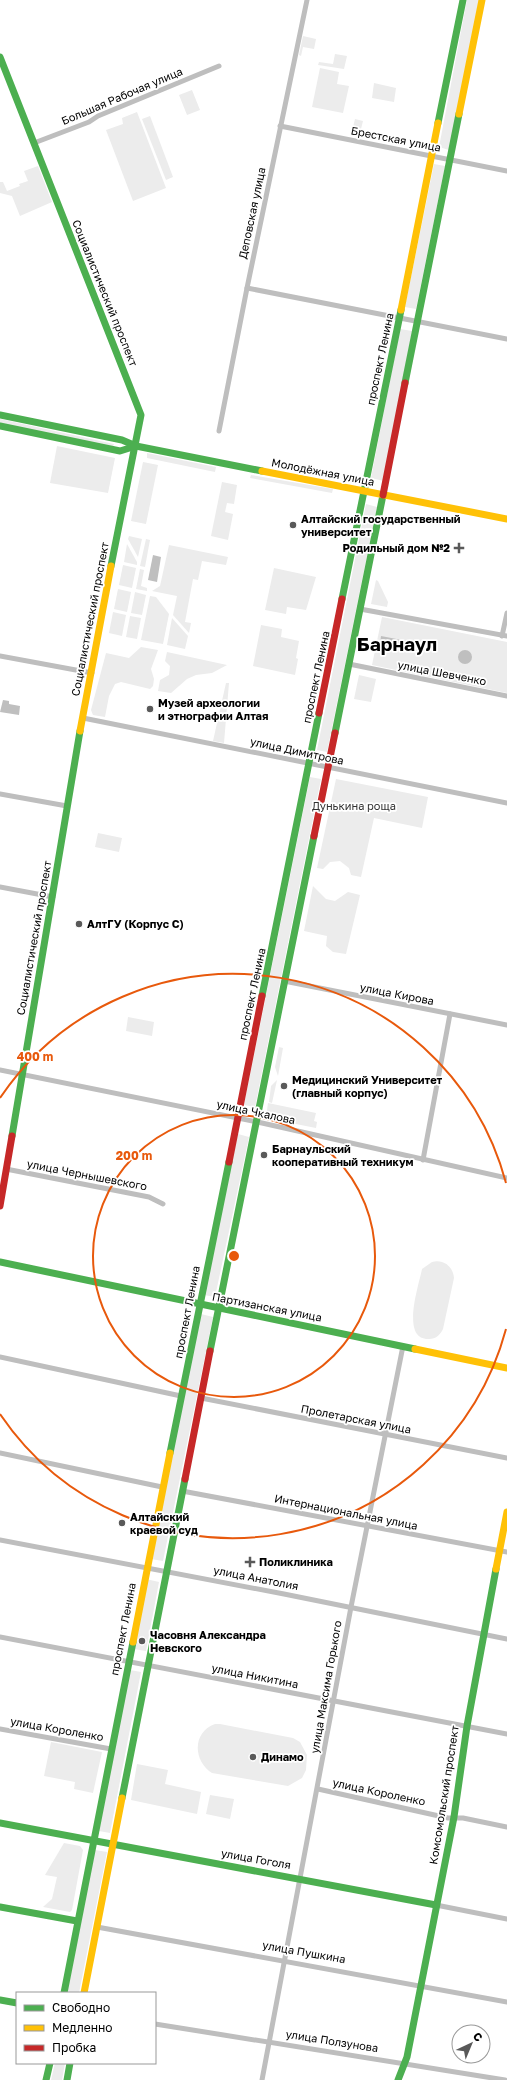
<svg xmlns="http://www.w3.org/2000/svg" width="507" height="2080" font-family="'Golos Text',sans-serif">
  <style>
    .green { fill: #ececec }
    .water { fill: #bfbfbf }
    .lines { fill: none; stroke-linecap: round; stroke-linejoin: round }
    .street { stroke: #bebebe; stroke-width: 5 }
    .fast { stroke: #4caf50; stroke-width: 7 }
    .slow { stroke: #ffc107; stroke-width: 7 }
    .jam { stroke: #c62828; stroke-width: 7 }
    .ring { fill: none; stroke: #e8590c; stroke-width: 2 }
    .poi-dot { fill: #595959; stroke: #fff; stroke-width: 1.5 }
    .labels { text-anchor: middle; stroke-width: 3.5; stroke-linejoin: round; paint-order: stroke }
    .street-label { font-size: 11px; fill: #000; stroke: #fff }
    .poi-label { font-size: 11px; font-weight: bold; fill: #000; stroke: #fff; text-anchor: start }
    .park-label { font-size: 11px; fill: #333; stroke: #fff }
    .town-label { font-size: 19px; font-weight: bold; fill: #000; stroke: #fff }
    .centre { fill: #e8590c; stroke: #fff; stroke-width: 2 }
    .ring-label { font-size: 12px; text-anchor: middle; font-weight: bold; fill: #e8590c; stroke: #fff; stroke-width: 3.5; stroke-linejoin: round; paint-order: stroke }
  </style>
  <rect width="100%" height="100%" fill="#fff"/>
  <g class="green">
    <path d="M467 0H479L449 150 439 147Z"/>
    <path d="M303 36 316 39 314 49 303 47 301 56 299 55Z"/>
    <path d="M335 54 347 56 344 69 318 65 319 62 333 64Z"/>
    <path d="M320 68 339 72 337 84 349 86 343 113 312 107Z"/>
    <path d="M374 83 396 88 394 102 372 98Z"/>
    <path d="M192 90 200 110 187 115 179 95Z"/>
    <path d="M137 112 166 188 133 201 106 130 123 124 122 118Z"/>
    <path d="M150 116 173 177 166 180 142 119Z"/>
    <path d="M355 119 363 121 360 133 352 131Z"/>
    <path d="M434 164 445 166 416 309 405 307Z"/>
    <path d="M38 166 52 202 20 216 12 196 0 193V182H3L7 191 20 186 19 184 28 181 24 171Z"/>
    <path d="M400 329 412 331 384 481 371 478Z"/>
    <path d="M0 419 114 444 113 447 0 424Z"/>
    <path d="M57 446 115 458 108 493 50 483Z"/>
    <path d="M147 453 216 467 215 472 147 458Z"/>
    <path d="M143 462 158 465 146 524 131 521Z"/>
    <path d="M251 475 333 489 332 493 250 478Z"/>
    <path d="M222 482 237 485 234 504 227 503 225 512 233 514 228 540 211 536Z"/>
    <path d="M366 504 377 507 327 752 317 750Z"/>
    <path d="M129 536 142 539 138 557 128 539Z"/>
    <path d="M146 539 150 540 145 567 140 566Z"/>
    <path d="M127 544 137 562V565L124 562Z"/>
    <path d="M169 545 228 557 226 565 202 561 198 580 193 579 185 622 191 623 189 633 173 615 177 596 152 591 160 586Z"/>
    <path d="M123 565 136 568 132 588 119 585Z"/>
    <path d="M274 568 316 577 306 610 287 607 286 614 265 610Z"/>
    <path d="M140 569 144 570 141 586 147 588V591L136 589Z"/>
    <path d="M376 580 378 581 388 602 387 607 371 604Z"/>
    <path d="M118 589 131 592 127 612 114 609Z"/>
    <path d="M135 592 146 595 142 615 131 613Z"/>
    <path d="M150 596 156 597 169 614 163 644 141 640Z"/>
    <path d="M113 612 126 615 122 636 109 633Z"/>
    <path d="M130 616 141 618 137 639 126 637Z"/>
    <path d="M382 617 507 642V693L372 665Z"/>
    <path d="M172 618 188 636 185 649 167 645Z"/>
    <path d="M261 625 282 629 281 637 299 641 296 658 298 659 295 675 253 666Z"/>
    <path d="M141 647 158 650 151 669 154 679 153 686 150 689 121 682 115 684 109 696 105 717 93 715 91 710 106 653 129 658Z"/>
    <path d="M167 652 227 665 212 673 196 675 187 679 171 693 158 691 160 680 169 675 170 666 165 661Z"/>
    <path d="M359 675 376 679 371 702 354 699Z"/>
    <path d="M226 683H229L224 743 213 741Z"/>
    <path d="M310 777 321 779 255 1107 244 1105Z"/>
    <path d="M336 779 428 797 422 828 374 818 361 877 351 875 349 868 340 861 330 862 323 869 317 868Z"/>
    <path d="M98 833 122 838 119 852 95 847Z"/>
    <path d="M313 886 326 899 335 901 348 892 360 895 346 954 333 952 326 946 327 936 304 931Z"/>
    <path d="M128 1017 154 1022 152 1036 126 1031Z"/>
    <path d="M279 1047 283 1048 278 1076 275 1067Z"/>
    <path d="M277 1080 272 1103 269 1102 271 1086Z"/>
    <path d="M268 1103 316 1113 314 1121 317 1122 316 1128 266 1118Z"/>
    <path d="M238 1134 249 1137 215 1297 204 1295Z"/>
    <path d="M432 1262C443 1259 453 1266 454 1278L443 1329C440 1335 436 1339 429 1339 400 1340 419 1285 422 1269Z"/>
    <path d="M201 1314 213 1317 163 1561 151 1559Z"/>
    <path d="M146 1579 159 1582 146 1651 133 1649Z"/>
    <path d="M130 1670 141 1672 110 1833 99 1831Z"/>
    <path d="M215 1724H220L293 1738 300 1742 307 1755 306 1770 302 1778 288 1786 212 1773C193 1761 192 1732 215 1724Z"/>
    <path d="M51 1742 102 1752 93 1793 74 1789 75 1782 44 1776Z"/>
    <path d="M137 1764 168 1770 165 1784 201 1792 197 1814 131 1800Z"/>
    <path d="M210 1795 234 1799 230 1819 206 1814Z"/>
    <path d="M64 1843 80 1846 83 1850 72 1910 70 1912 43 1907 52 1899 57 1877 45 1875Z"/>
    <path d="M95 1850 107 1852 79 1993H67Z"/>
    <path d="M55 2063H65L62 2080H51Z"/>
  </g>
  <g class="water">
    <path d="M153 555 161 557 157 582 148 580Z"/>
    <path d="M381 636 412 642 411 651 380 645Z"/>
    <circle cx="465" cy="657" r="7"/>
    <path d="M3 700 9 701V704L20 706 19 715 0 712Z"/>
  </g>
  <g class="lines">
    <g class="street">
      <path d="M280 126 507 171"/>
      <path d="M34 143 89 122 98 116 219 66"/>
      <path d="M247 288 507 339"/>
      <path d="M219 431 247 288 307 0"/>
      <path d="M360 609 507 636"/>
      <path d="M502 636 507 613"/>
      <path d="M0 656 92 673"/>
      <path d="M349 664 507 696"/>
      <path d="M83 718 507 803"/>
      <path d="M0 794 67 806"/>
      <path d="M0 887 53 897"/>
      <path d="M284 981 507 1025"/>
      <path d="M0 1070 262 1123 507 1178"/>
      <path d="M423 1160 450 1014"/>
      <path d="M6 1169 149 1197 163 1204"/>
      <path d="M0 1357 181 1396"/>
      <path d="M201 1398 507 1458"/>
      <path d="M0 1453 162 1487"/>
      <path d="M182 1491 507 1552"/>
      <path d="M0 1540 284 1594 507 1639"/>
      <path d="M0 1637 507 1734"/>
      <path d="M0 1729 111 1749"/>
      <path d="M318 1789 448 1818H463L507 1827"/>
      <path d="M436 1905 507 1919"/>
      <path d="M97 1927 507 2002"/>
      <path d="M155 2024 505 2080"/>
      <path d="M262 2080 351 1607 403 1346"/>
    </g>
    <g class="fast">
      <path d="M0 57 141 415 111 566"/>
      <path d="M438 123 463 0"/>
      <path d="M405 383 459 114"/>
      <path d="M0 415 122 440 136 446 262 471"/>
      <path d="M0 426 120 451 136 446"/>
      <path d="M342 599 401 310"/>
      <path d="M335 733 383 495"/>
      <path d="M262 996 319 713"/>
      <path d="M12 1136 80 731"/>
      <path d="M0 1262 415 1349"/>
      <path d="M210 1351 314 836"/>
      <path d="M170 1453 229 1162"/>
      <path d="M122 1798 185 1479"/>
      <path d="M0 1823 436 1905"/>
      <path d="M0 1907 77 1921"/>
      <path d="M64 1993 133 1642"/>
      <path d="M0 2000 17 2003"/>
      <path d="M46 2080 50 2063"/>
      <path d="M67 2080 70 2063"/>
      <path d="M398 2080 407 2057 454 1817 467 1726 496 1569"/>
    </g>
    <g class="slow">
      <path d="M459 114 482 0"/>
      <path d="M401 310 438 123"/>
      <path d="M262 471 507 519"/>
      <path d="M80 731 111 566"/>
      <path d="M415 1349 507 1368"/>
      <path d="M496 1569 507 1512"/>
      <path d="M133 1642 170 1453"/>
      <path d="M84 1993 122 1798"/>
    </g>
    <g class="jam">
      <path d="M383 495 405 383"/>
      <path d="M319 713 342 599"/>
      <path d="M314 836 335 733"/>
      <path d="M229 1162 262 996"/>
      <path d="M0 1206 12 1136"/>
      <path d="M185 1479 210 1351"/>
    </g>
  </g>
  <g class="ring">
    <circle cx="234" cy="1256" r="141"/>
    <path d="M506 1329A282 282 0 0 1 0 1414M0 1098A282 282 0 0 1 506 1183"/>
  </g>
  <g class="poi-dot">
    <circle cx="293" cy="525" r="4"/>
    <path d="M457 542h4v4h4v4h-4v4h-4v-4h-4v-4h4z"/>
    <circle cx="150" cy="709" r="4"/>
    <circle cx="79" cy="924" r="4"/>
    <circle cx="284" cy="1086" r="4"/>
    <circle cx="264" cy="1155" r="4"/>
    <circle cx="122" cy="1523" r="4"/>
    <path d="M248 1556h4v4h4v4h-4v4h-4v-4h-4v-4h4z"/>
    <circle cx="142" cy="1641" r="4"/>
    <circle cx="253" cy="1757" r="4"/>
  </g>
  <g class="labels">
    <g class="street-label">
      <text transform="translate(122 96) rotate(-23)" y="4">Большая Рабочая улица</text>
      <text transform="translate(396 139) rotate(11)" y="4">Брестская улица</text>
      <text transform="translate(252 213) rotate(-78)" y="4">Деповская улица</text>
      <text transform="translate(105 293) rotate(68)" y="4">Социалистический проспект</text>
      <text transform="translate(380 359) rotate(-78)" y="4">проспект Ленина</text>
      <text transform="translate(323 472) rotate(11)" y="4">Молодёжная улица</text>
      <text transform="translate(90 619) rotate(-79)" y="4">Социалистический проспект</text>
      <text transform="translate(442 673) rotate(11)" y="4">улица Шевченко</text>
      <text transform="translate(316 677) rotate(-78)" y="4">проспект Ленина</text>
      <text transform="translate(297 751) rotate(12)" y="4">улица Димитрова</text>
      <text transform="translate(34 938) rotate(-80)" y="4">Социалистический проспект</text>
      <text transform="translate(252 994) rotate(-78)" y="4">проспект Ленина</text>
      <text transform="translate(397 994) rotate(11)" y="4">улица Кирова</text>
      <text transform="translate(256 1112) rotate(12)" y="4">улица Чкалова</text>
      <text transform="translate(87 1175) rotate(11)" y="4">улица Чернышевского</text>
      <text transform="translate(267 1307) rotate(11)" y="4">Партизанская улица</text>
      <text transform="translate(187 1312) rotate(-79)" y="4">проспект Ленина</text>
      <text transform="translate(356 1419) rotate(11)" y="4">Пролетарская улица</text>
      <text transform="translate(346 1512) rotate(11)" y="4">Интернациональная улица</text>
      <text transform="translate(256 1578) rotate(11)" y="4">улица Анатолия</text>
      <text transform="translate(123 1629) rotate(-79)" y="4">проспект Ленина</text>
      <text transform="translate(255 1676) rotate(11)" y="4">улица Никитина</text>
      <text transform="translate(326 1687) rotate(-80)" y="4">улица Максима Горького</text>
      <text transform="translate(57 1729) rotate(10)" y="4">улица Короленко</text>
      <text transform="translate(379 1792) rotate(12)" y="4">улица Короленко</text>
      <text transform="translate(444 1795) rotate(-81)" y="4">Комсомольский проспект</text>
      <text transform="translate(256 1859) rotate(10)" y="4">улица Гоголя</text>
      <text transform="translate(304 1952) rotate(10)" y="4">улица Пушкина</text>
      <text transform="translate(332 2041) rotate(9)" y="4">улица Ползунова</text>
    </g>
    <g class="poi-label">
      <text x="301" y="523">Алтайский государственный<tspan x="301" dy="13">университет</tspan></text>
      <text x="450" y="552" text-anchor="end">Родильный дом №2</text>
      <text x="158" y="707">Музей археологии<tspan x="158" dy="13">и этнографии Алтая</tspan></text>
      <text x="87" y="928">АлтГУ (Корпус С)</text>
      <text x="292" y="1084">Медицинский Университет<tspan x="292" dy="13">(главный корпус)</tspan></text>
      <text x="272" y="1153">Барнаульский<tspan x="272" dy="13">кооперативный техникум</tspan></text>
      <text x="130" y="1521">Алтайский<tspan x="130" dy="13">краевой суд</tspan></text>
      <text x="259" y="1566">Поликлиника</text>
      <text x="150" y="1639">Часовня Александра<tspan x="150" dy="13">Невского</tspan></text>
      <text x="261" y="1761">Динамо</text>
    </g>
    <g class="park-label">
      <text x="354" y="810">Дунькина роща</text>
    </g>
    <g class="town-label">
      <text x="397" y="651">Барнаул</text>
    </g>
  </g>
  <circle cx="234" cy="1256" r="6" class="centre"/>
  <g class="ring-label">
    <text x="35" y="1061">400 m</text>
    <text x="134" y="1160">200 m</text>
  </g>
  <rect x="16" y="1992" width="140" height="72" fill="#ffffff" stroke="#999999"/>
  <rect x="24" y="2005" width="20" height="6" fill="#4caf50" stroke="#999999"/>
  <text x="52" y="2012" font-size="12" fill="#000000">Свободно</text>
  <rect x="24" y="2025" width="20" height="6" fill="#ffc107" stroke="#999999"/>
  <text x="52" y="2032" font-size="12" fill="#000000">Медленно</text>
  <rect x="24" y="2045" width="20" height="6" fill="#c62828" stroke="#999999"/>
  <text x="52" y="2052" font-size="12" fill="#000000">Пробка</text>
  <g transform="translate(471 2044) rotate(44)"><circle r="19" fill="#ffffff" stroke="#999999"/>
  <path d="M0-3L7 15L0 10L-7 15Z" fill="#595959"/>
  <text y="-6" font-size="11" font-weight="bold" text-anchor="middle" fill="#000000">С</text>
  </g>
</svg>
